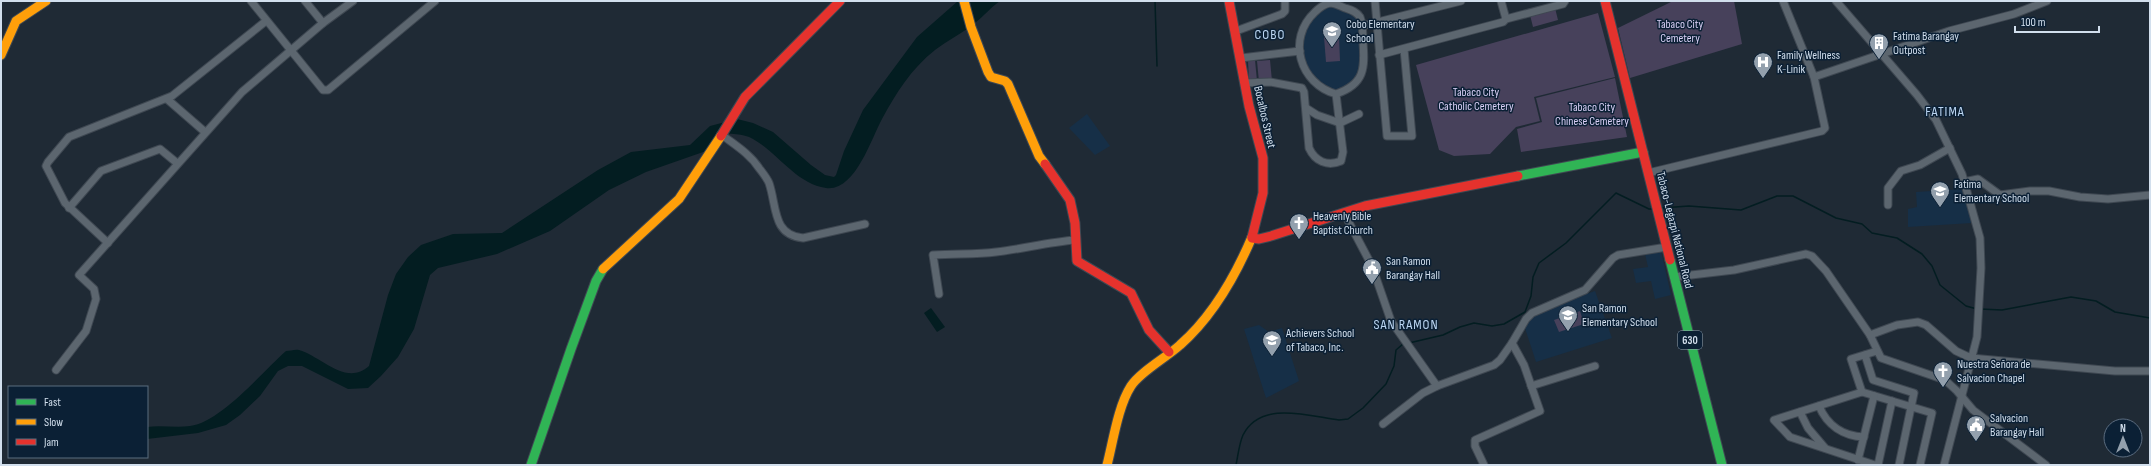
<svg xmlns="http://www.w3.org/2000/svg" width="2151" height="466" font-family="'Sofia Sans Condensed',sans-serif">
  <style>
    .built { fill: #162f47 }
    .green { fill: #47415b }
    .water { fill: #031d21 }
    .lines { fill: none; stroke-linecap: round; stroke-linejoin: round }
    .stream { stroke: #031d21; stroke-width: 1.5 }
    .street-casing { stroke: #3f4852; stroke-width: 9 }
    .fast-casing { stroke: #3f4852; stroke-width: 11 }
    .slow-casing { stroke: #3f4852; stroke-width: 11 }
    .jam-casing { stroke: #3f4852; stroke-width: 11 }
    .street { stroke: #5c666f; stroke-width: 7 }
    .fast { stroke: #30b455; stroke-width: 9 }
    .slow { stroke: #ff9f0a; stroke-width: 9 }
    .jam { stroke: #e5322d; stroke-width: 9 }
    .labels { text-anchor: middle; stroke-width: 3; stroke-linejoin: round; paint-order: stroke }
    .shield { fill: #0b2035; stroke: #96a6b6; stroke-width: 1 }
    .shield-label { font-size: 11px; font-weight: bold; fill: #d2dfed }
    .poi-label { font-size: 12px; fill: #d2dfed; stroke: #0b2035; text-anchor: start }
    .park-label { font-size: 12px; fill: #dad0f6; stroke: #0b2035 }
    .street-label { font-size: 12px; fill: #d2dfed; stroke: #0b2035 }
    .quarter-label { font-size: 14px; letter-spacing: 1px; fill: #bcd6f2; stroke: #0b2035 }
  </style>
  <rect width="100%" height="100%" fill="#1f2a35"/>
  <g class="built">
    <path d="M1327 5H1332L1355 14 1361 29 1363 56 1359 74 1348 87 1337 92 1323 87 1312 78 1304 63 1302 40 1308 23Z"/>
    <path d="M1087 114 1110 146 1095 155 1069 128Z"/>
    <path d="M1963 189 1972 223 1908 227V209L1917 207 1916 192Z"/>
    <path d="M1661 251 1671 295 1655 299 1651 281 1636 283 1633 269 1648 267 1645 254Z"/>
    <path d="M1595 291 1612 338 1536 362 1524 325 1533 313Z"/>
    <path d="M1259 325 1269 332 1282 328 1299 381 1266 398 1244 329Z"/>
  </g>
  <g class="green">
    <path d="M1673 1H1734L1742 44 1630 78 1618 28Z"/>
    <path d="M1555 8 1558 20 1533 27 1530 15Z"/>
    <path d="M1598 13 1615 77 1534 97 1540 121 1516 127 1490 154 1454 156 1439 150 1416 65Z"/>
    <path d="M1339 36 1340 61 1326 62 1324 37Z"/>
    <path d="M1255 60 1257 81H1249L1248 61Z"/>
    <path d="M1270 60 1272 81 1259 82 1257 61Z"/>
    <path d="M1615 78 1627 137 1521 152 1517 129 1542 122 1536 98Z"/>
    <path d="M1580 311 1584 324 1559 332 1554 320Z"/>
  </g>
  <g class="water">
    <path d="M958 1H1000C991 7 984 16 975 23 963 33 948 40 935 50 911 69 896 93 882 119 871 139 855 192 826 188 796 184 777 152 753 139 743 133 730 134 718 133L706 151 646 172 609 190 550 231 497 254 438 268 430 275 414 329 398 357 381 376 368 388 348 389 302 366H288L278 371 260 396 240 415 226 425 198 433 147 439V427C161 425 176 428 190 426 221 422 262 372 286 351 290 351 295 349 299 350 321 356 346 387 369 366L388 295 396 274 408 257 421 245 453 234 502 233 598 170 631 152 690 145 710 126 737 119 753 123 773 132 811 165 825 175 834 177 836 175 844 151 863 110 917 37Z"/>
    <path d="M931 308 945 327 937 332 924 313Z"/>
  </g>
  <g class="lines">
    <g class="stream">
      <path d="M1155 1 1157 66"/>
      <path d="M1661 208 1689 206 1741 210 1777 196H1793L1836 218 1862 224 1872 233 1897 238 1922 254 1932 266 1940 285 1966 306 1977 309"/>
      <path d="M1980 309 2002 310 2071 297 2096 301 2115 312 2150 318"/>
      <path d="M1409 343 1443 335 1460 327 1474 323 1492 326 1504 324 1525 312 1531 296 1533 277 1539 263 1566 243 1616 193 1649 209H1653"/>
      <path d="M1236 465C1238 456 1239 444 1243 435 1261 400 1308 416 1339 420L1348 419 1363 408 1386 384 1394 366 1396 350 1403 344"/>
    </g>
    <g class="street-casing">
      <g id="street">
        <path d="M251 1 323 90H328L435 1"/>
        <path d="M305 1 323 23"/>
        <path d="M1375 1 1387 136H1412L1404 49"/>
        <path d="M1501 1 1506 19"/>
        <path d="M1783 1 1814 77 1949 31 2014 14 2047 1"/>
        <path d="M1836 1 1917 95 1936 120 1962 174 1980 238 1981 268 1977 337 1944 465"/>
        <path d="M1362 26 1461 1"/>
        <path d="M1236 31 1282 14 1285 11V1"/>
        <path d="M1379 55 1503 22 1506 19 1563 4 1565 1"/>
        <path d="M1241 58 1300 51"/>
        <path d="M1245 83 1270 82 1302 88 1304 92 1309 148C1315 161 1327 167 1341 161L1343 152 1336 94C1300 84 1286 39 1315 12 1319 8 1324 4 1330 3 1335 3 1340 6 1345 8 1351 10 1356 11 1360 17 1363 24 1363 33 1363 42 1365 68 1365 84 1336 94"/>
        <path d="M167 99 205 132"/>
        <path d="M1306 108 1317 115 1340 123 1359 114"/>
        <path d="M722 135C735 145 750 154 759 168 762 172 767 178 769 183 777 206 772 235 803 238L865 224"/>
        <path d="M1648 173 1822 131 1825 128 1814 77"/>
        <path d="M1964 182 1978 179 2000 195 2030 191H2049L2080 197 2108 199 2150 195"/>
        <path d="M1888 205V188L1901 171 1920 165 1950 148"/>
        <path d="M69 208 101 171 160 149 177 163"/>
        <path d="M1344 213 1372 266 1391 321 1437 386 1494 365 1500 360 1512 343"/>
        <path d="M108 243 65 203 46 166 48 162 69 137 172 96 266 21"/>
        <path d="M1674 277 1734 270 1806 254 1812 256 1826 271 1870 335 1881 358 1945 380 1957 391 1973 410 2046 465"/>
        <path d="M939 294 933 255C954 253 975 255 996 252 1023 249 1048 242 1076 240"/>
        <path d="M1870 335 1897 325 1918 322 1926 325 1956 351 1971 358 2115 371H2150"/>
        <path d="M1865 355 1873 380 1914 393 1899 465"/>
        <path d="M56 370 86 331 96 299 94 289 79 275 242 92 323 23 353 1"/>
        <path d="M1531 386 1595 366"/>
        <path d="M1862 392 1932 413 1920 465"/>
        <path d="M1819 406C1827 425 1843 436 1864 437"/>
        <path d="M1800 412 1808 428 1825 448"/>
        <path d="M1383 424 1423 393 1437 386"/>
        <path d="M1858 460 1874 396"/>
        <path d="M1484 465 1475 446V440L1540 411 1524 365 1512 343 1526 319 1532 313 1585 290 1613 258 1618 255 1667 247"/>
        <path d="M1875 465 1790 437 1774 420 1862 392 1851 359 1877 351"/>
        <path d="M1878 465 1892 401"/>
      </g>
    </g>
    <g class="fast-casing">
      <g id="fast">
        <path d="M1518 176 1643 152"/>
        <path d="M1670 260 1722 465"/>
        <path d="M531 465 571 349 596 281 603 269"/>
      </g>
    </g>
    <g class="slow-casing">
      <g id="slow">
        <path d="M964 1 971 27 988 72 991 77 1005 81 1008 84 1039 156 1045 164"/>
        <path d="M1 55 16 21 46 1"/>
        <path d="M603 269 679 199 721 136"/>
        <path d="M1107 465C1113 442 1118 406 1131 386 1140 372 1167 357 1180 345 1213 316 1235 277 1252 237"/>
      </g>
    </g>
    <g class="jam-casing">
      <g id="jam">
        <path d="M1229 1 1249 106 1263 158V193L1252 237"/>
        <path d="M1605 1 1670 260"/>
        <path d="M721 136 745 97 840 1"/>
        <path d="M1045 164 1070 200 1075 223 1077 261 1131 293 1149 330 1169 352"/>
        <path d="M1252 238 1259 239 1271 236 1365 206 1518 176"/>
      </g>
    </g>
    <use href="#street" class="street"/>
    <use href="#fast" class="fast"/>
    <use href="#slow" class="slow"/>
    <use href="#jam" class="jam"/>
  </g>
  <defs>
    <g id="school-pin" transform="scale(1)"><path d="M0 17L-7.5 6A9.5 9.5 0 1 1 7.5 6Z" fill="#93a0ad" stroke="#0b2035"/><path d="M0-5L7-2L0 1L-7-2ZM-4 1L0 2.5L4 1V4Q0 6-4 4Z" fill="#fff"/></g>
    <g id="building-pin" transform="scale(1)"><path d="M0 17L-7.5 6A9.5 9.5 0 1 1 7.5 6Z" fill="#93a0ad" stroke="#0b2035"/><path d="M-4-6H4V6H1V3H-1V6H-4ZM-2.5-4.3h1.7v1.8h-1.7ZM.8-4.3h1.7v1.8H.8ZM-2.5-1h1.7V.8h-1.7ZM.8-1h1.7V.8H.8Z" fill="#fff"/></g>
    <g id="hospital-pin" transform="scale(1)"><path d="M0 17L-7.5 6A9.5 9.5 0 1 1 7.5 6Z" fill="#93a0ad" stroke="#0b2035"/><path d="M-5-5h3v3.5h4V-5h3V5h-3V1.5h-4V5h-3Z" fill="#fff"/></g>
    <g id="church-pin" transform="scale(1)"><path d="M0 17L-7.5 6A9.5 9.5 0 1 1 7.5 6Z" fill="#93a0ad" stroke="#0b2035"/><path d="M-1.2-6h2.4v3.5h3.3v2.4h-3.3V6h-2.4V-.1h-3.3v-2.4h3.3Z" fill="#fff"/></g>
    <g id="civic-pin" transform="scale(1)"><path d="M0 17L-7.5 6A9.5 9.5 0 1 1 7.5 6Z" fill="#93a0ad" stroke="#0b2035"/><path d="M-.6-6.5H3V-4.5H.6V-3L4-1V1h2V6H-6V1h2V-1L-.6-3ZM-1.2 2.5V6h2.4V2.5Z" fill="#fff"/></g>
  </defs>
  <g fill-rule="evenodd">
    <use href="#school-pin" x="1332" y="31"/>
    <use href="#building-pin" x="1879" y="43"/>
    <use href="#hospital-pin" x="1763" y="62"/>
    <use href="#school-pin" x="1940" y="191"/>
    <use href="#church-pin" x="1299" y="223"/>
    <use href="#civic-pin" x="1372" y="268"/>
    <use href="#school-pin" x="1568" y="315"/>
    <use href="#school-pin" x="1272" y="340"/>
    <use href="#church-pin" x="1943" y="371"/>
    <use href="#civic-pin" x="1976" y="425"/>
  </g>
  <g class="labels">
    <rect class="shield" x="1678" y="331" width="24" height="18" rx="3"/>
    <g class="shield-label">
      <text x="1690" y="344">630</text>
    </g>
    <g class="poi-label">
      <text x="1346" y="28">Cobo Elementary<tspan x="1346" dy="14">School</tspan></text>
      <text x="1893" y="40">Fatima Barangay<tspan x="1893" dy="14">Outpost</tspan></text>
      <text x="1777" y="59">Family Wellness<tspan x="1777" dy="14">K-Linik</tspan></text>
      <text x="1954" y="188">Fatima<tspan x="1954" dy="14">Elementary School</tspan></text>
      <text x="1313" y="220">Heavenly Bible<tspan x="1313" dy="14">Baptist Church</tspan></text>
      <text x="1386" y="265">San Ramon<tspan x="1386" dy="14">Barangay Hall</tspan></text>
      <text x="1582" y="312">San Ramon<tspan x="1582" dy="14">Elementary School</tspan></text>
      <text x="1286" y="337">Achievers School<tspan x="1286" dy="14">of Tabaco, Inc.</tspan></text>
      <text x="1957" y="368">Nuestra Señora de<tspan x="1957" dy="14">Salvacion Chapel</tspan></text>
      <text x="1990" y="422">Salvacion<tspan x="1990" dy="14">Barangay Hall</tspan></text>
    </g>
    <g class="park-label">
      <text x="1680" y="28">Tabaco City<tspan x="1680" dy="14">Cemetery</tspan></text>
      <text x="1476" y="96">Tabaco City<tspan x="1476" dy="14">Catholic Cemetery</tspan></text>
      <text x="1592" y="111">Tabaco City<tspan x="1592" dy="14">Chinese Cemetery</tspan></text>
    </g>
    <g class="street-label">
      <text transform="translate(1265 117) rotate(77)" y="4">Bocalbos Street</text>
      <text transform="translate(1675 230) rotate(76)" y="4">Tabaco-Legazpi National Road</text>
    </g>
    <g class="quarter-label">
      <text x="1270" y="39">COBO</text>
      <text x="1945" y="116">FATIMA</text>
      <text x="1406" y="329">SAN RAMON</text>
    </g>
  </g>
  <rect width="2151" height="466" fill="none" stroke="#d2dfed" stroke-width="4"/>
  <rect x="8" y="386" width="140" height="72" fill="#0b2035" stroke="#5b6c7f"/>
  <rect x="16" y="399" width="20" height="6" fill="#30b455" stroke="#5b6c7f"/>
  <text x="44" y="406" font-size="12" fill="#d2dfed">Fast</text>
  <rect x="16" y="419" width="20" height="6" fill="#ff9f0a" stroke="#5b6c7f"/>
  <text x="44" y="426" font-size="12" fill="#d2dfed">Slow</text>
  <rect x="16" y="439" width="20" height="6" fill="#e5322d" stroke="#5b6c7f"/>
  <text x="44" y="446" font-size="12" fill="#d2dfed">Jam</text>
  <g transform="translate(2123 438)"><circle r="19" fill="#0b2035" stroke="#5b6c7f"/>
  <path d="M0-3L7 15L0 10L-7 15Z" fill="#93a0ad"/>
  <text y="-6" font-size="11" font-weight="bold" text-anchor="middle" fill="#d2dfed">N</text>
  </g>
  <path d="M2015 26v6h84v-6" fill="none" stroke="#d2dfed" stroke-width="2"/>
  <text x="2021" y="26" font-size="12" fill="#d2dfed" stroke="#0b2035" stroke-width="3" paint-order="stroke">100 m</text>
</svg>
